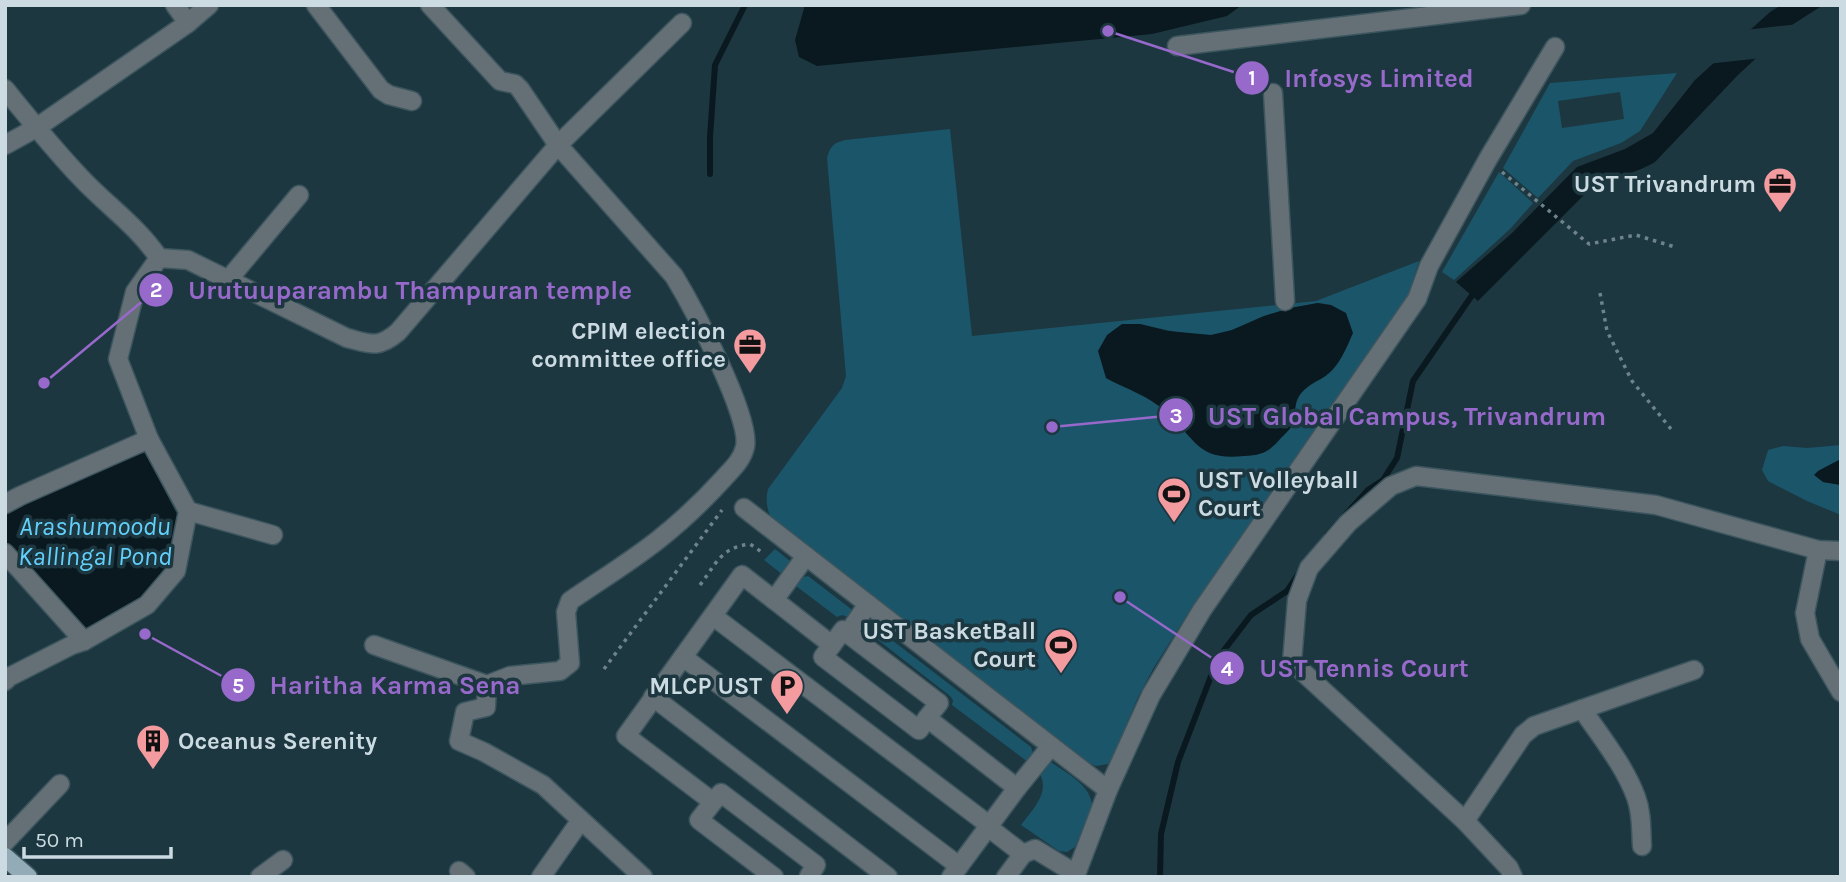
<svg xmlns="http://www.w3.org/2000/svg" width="1846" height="882" font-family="Karla,sans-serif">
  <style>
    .green { fill: #1a556a; fill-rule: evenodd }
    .water { fill: #0a191f }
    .pier { fill: #1d3741 }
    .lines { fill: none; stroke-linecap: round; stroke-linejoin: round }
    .stream { stroke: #0a191f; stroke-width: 6 }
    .minor-casing { stroke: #3c555e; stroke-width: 21 }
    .major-casing { stroke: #3c555e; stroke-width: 21 }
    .path { stroke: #6e838b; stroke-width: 3.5; stroke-dasharray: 3.5 5; stroke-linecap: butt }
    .minor { stroke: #647075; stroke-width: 18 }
    .major { stroke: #93abb6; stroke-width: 18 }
    .labels { text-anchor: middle; stroke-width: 7; stroke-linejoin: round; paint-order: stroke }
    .poi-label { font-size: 24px; font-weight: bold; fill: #ccdbe1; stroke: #1d3741; text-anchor: end }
    .water-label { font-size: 26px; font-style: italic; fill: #62d0fa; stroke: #1d3741 }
    .leader { fill: none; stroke: #9769cb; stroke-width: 2.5 }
    .callout-dot { fill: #9769cb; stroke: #1d3741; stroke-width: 2.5 }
    .mark-label { font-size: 21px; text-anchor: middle; font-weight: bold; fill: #fff }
    .callout-label { font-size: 26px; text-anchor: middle; font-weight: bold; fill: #9769cb; stroke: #1d3741; stroke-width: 7; stroke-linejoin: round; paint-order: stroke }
  </style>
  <rect width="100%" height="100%" fill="#1d3741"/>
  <g class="green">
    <path d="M1677 73 1640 131 1621 143 1573 161 1538 198 1503 168 1550 83ZM1620 92 1624 119 1562 128 1558 101Z"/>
    <path d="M950 129 972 336 1316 301 1419 261 1409 294 1190 610 1153 669 1138 697 1113 756 1108 764 1096 766 1087 762 774 524C767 511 765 502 768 489L842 388 846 376 827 158C830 147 833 143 845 140ZM1318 303 1327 375C1298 390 1297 394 1292 425L1179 427C1175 421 1170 415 1164 410 1147 396 1125 388 1106 378L1140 324C1162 329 1186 335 1209 335 1229 335 1247 322 1265 316 1282 310 1300 306 1318 303Z"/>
    <path d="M1499 172 1533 203 1510 229 1454 280 1442 272Z"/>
    <path d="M1841 445V459L1818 471 1823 482 1841 485V515L1807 501 1768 481 1762 470 1768 450 1783 446 1807 448Z"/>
    <path d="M775 549 790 561V566L783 575 764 560Z"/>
    <path d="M808 576 851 609V613L848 617 842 615 837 617 796 586 803 577Z"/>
    <path d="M871 624 1031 747 1033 753 1028 762 952 705 953 700 950 696 864 629 866 626Z"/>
    <path d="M1045 762H1051C1067 774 1090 784 1092 805L1075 847 1067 852 1059 851 1021 825C1033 809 1052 791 1038 771Z"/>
  </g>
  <g class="water">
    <path d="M805 5H1242L1227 16 1152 34 817 66 799 57 795 40Z"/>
    <path d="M1781 5H1823L1792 25 1738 75 1655 162C1631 176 1608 177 1584 195L1478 301 1456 282 1511 234 1577 167 1625 149 1653 133 1695 80 1770 12Z"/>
    <path d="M1318 303 1331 305 1346 313 1353 333C1346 349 1339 367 1324 377 1314 383 1306 386 1299 396 1293 404 1297 417 1292 426 1289 430 1284 435 1281 438 1269 452 1262 455 1244 456 1197 461 1196 439 1166 412 1150 396 1126 389 1106 378L1098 351 1107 335 1122 324H1140L1168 331 1211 335 1232 330 1264 316 1290 308Z"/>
    <path d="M145 453 178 516 167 570 132 609 95 628 78 627 5 549V509L103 458Z"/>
    <path d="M1841 459V485L1823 482 1814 475 1818 471Z"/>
  </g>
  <path class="pier" d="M1799 24 1762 58 1707 64 1745 30Z"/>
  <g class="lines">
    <g class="stream">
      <path d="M710 174V137L715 65 745 5"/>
      <path d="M1327 535 1368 490 1383 480 1397 458 1413 381 1475 291"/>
      <path d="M1160 877 1161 834 1178 762 1218 658 1251 615 1287 591 1300 572"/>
    </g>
    <g class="minor-casing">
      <g id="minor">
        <path d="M175 5 188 23"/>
        <path d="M316 5 381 90 389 95 412 101"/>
        <path d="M430 5 500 81 515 84 520 89 558 145 674 276C691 304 752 418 745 447 742 460 733 468 724 478 704 500 682 521 658 540 630 562 599 581 570 601L566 612 570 663 560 671 510 676 487 685 486 707 465 712 459 741 484 752 543 785 643 877"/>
        <path d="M1177 46 1521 5"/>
        <path d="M5 89C30 120 55 151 83 180 109 207 137 226 159 258L135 292 118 359 149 439 188 511 176 571 147 605 84 641 72 645 9 677 5 681"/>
        <path d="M1273 93 1285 301"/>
        <path d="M5 145 36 128 188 23 209 5"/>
        <path d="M159 258 188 260 347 338C370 344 378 349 398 332L558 145 682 23"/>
        <path d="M228 280 299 195"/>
        <path d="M5 504 20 496 149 439"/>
        <path d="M744 508 1108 790"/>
        <path d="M188 511 273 535"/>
        <path d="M1818 550 1805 613 1810 639 1841 692"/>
        <path d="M5 553 84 641"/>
        <path d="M774 600 806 556"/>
        <path d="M713 616 989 825"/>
        <path d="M848 633 868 604"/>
        <path d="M374 645 487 685"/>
        <path d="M832 645 843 630 939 703 927 718"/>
        <path d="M683 657 959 866"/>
        <path d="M653 697 888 877"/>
        <path d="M1582 709C1601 737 1624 765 1636 797 1642 813 1641 830 1642 846"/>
        <path d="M1017 788 1051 746"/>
        <path d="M713 802 699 820 774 877"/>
        <path d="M1465 821 1523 735 1534 726 1694 670"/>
        <path d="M988 827 1023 854"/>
        <path d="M5 842 60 784"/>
        <path d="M459 871 466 877"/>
        <path d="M260 877 283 860"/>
        <path d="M541 877 581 820"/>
        <path d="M810 877 809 876 816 865 721 793 713 802 626 736 742 575 832 645 823 657 919 730 927 718 1017 788 951 877"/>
        <path d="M1006 877 1023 854 1035 849 1076 874"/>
        <path d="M1075 877 1108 790 1151 695 1202 610 1417 299 1429 266 1488 159 1555 47"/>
        <path d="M1513 877 1509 868 1465 821 1292 662 1297 600 1309 568 1348 523 1391 486 1416 476 1656 505 1818 550 1841 551"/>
      </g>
    </g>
    <g class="major-casing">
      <path id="major" d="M5 857 28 877"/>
    </g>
    <g class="path">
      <path d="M1502 172 1589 244 1636 235 1675 247"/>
      <path d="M1600 293 1607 331 1632 381 1671 429"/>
      <path d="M700 585C717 563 720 548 750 544L763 553"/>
      <path d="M604 669 722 510"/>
    </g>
    <use href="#minor" class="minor"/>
    <use href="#major" class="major"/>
  </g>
  <defs>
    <g id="office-pin" transform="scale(1.75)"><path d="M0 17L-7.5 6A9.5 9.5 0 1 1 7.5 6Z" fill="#f49b9f" stroke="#1d3741"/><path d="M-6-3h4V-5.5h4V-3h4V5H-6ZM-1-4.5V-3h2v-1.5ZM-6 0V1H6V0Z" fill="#111"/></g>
    <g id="stadium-pin" transform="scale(1.75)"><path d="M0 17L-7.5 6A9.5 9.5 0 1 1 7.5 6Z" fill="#f49b9f" stroke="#1d3741"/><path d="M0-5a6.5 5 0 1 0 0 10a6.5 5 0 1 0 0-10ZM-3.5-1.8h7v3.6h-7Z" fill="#111"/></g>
    <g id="parking-pin" transform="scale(1.75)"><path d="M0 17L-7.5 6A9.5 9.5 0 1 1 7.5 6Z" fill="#f49b9f" stroke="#1d3741"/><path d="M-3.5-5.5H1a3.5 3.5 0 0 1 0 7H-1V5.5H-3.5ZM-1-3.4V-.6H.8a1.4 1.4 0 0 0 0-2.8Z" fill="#111"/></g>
    <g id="building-pin" transform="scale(1.75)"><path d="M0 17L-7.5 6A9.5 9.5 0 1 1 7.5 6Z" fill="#f49b9f" stroke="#1d3741"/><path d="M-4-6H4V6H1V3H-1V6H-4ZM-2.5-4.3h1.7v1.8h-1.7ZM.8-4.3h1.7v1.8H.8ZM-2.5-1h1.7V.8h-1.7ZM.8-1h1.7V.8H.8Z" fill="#111"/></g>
  </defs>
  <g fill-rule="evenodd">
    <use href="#office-pin" x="1780" y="184"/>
    <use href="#office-pin" x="750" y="345"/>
    <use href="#stadium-pin" x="1174" y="494"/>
    <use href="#stadium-pin" x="1061" y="645"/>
    <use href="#parking-pin" x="787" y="686"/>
    <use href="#building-pin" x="153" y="741"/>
  </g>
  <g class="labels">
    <g class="poi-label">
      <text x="1756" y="192">UST Trivandrum</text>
      <text x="726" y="339">CPIM election<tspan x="726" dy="28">committee office</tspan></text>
      <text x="1198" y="488" text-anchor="start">UST Volleyball<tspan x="1198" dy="28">Court</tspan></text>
      <text x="1036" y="639">UST BasketBall<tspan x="1036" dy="28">Court</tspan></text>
      <text x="762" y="694">MLCP UST</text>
      <text x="178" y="749" text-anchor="start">Oceanus Serenity</text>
    </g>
    <g class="water-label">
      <text x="95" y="535">Arashumoodu<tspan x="95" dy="30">Kallingal Pond</tspan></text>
    </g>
  </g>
  <path class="leader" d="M1108 31L1252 78M44 383L156 290M1052 427L1176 415M1120 597L1227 668M145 634L238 685"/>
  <g class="callout-dot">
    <circle cx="1108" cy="31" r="7"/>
    <circle cx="44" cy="383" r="7"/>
    <circle cx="1052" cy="427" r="7"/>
    <circle cx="1120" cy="597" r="7"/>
    <circle cx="145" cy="634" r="7"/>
    <circle cx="1252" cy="78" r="18"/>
    <circle cx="156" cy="290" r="18"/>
    <circle cx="1176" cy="415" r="18"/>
    <circle cx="1227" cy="668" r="18"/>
    <circle cx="238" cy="685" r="18"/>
  </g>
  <g class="mark-label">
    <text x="1252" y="85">1</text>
    <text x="156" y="297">2</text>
    <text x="1176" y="423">3</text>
    <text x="1227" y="676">4</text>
    <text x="238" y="693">5</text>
  </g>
  <g class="callout-label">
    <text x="1379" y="87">Infosys Limited</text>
    <text x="410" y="299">Urutuuparambu Thampuran temple</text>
    <text x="1407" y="425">UST Global Campus, Trivandrum</text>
    <text x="1364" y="677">UST Tennis Court</text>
    <text x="395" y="694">Haritha Karma Sena</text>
  </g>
  <rect width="1846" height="882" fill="none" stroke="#ccdbe1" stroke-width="14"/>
  <path d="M24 847v10h147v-10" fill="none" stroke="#ccdbe1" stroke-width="3.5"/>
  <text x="35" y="847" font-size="21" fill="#ccdbe1" stroke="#1d3741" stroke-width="5" paint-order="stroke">50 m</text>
</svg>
